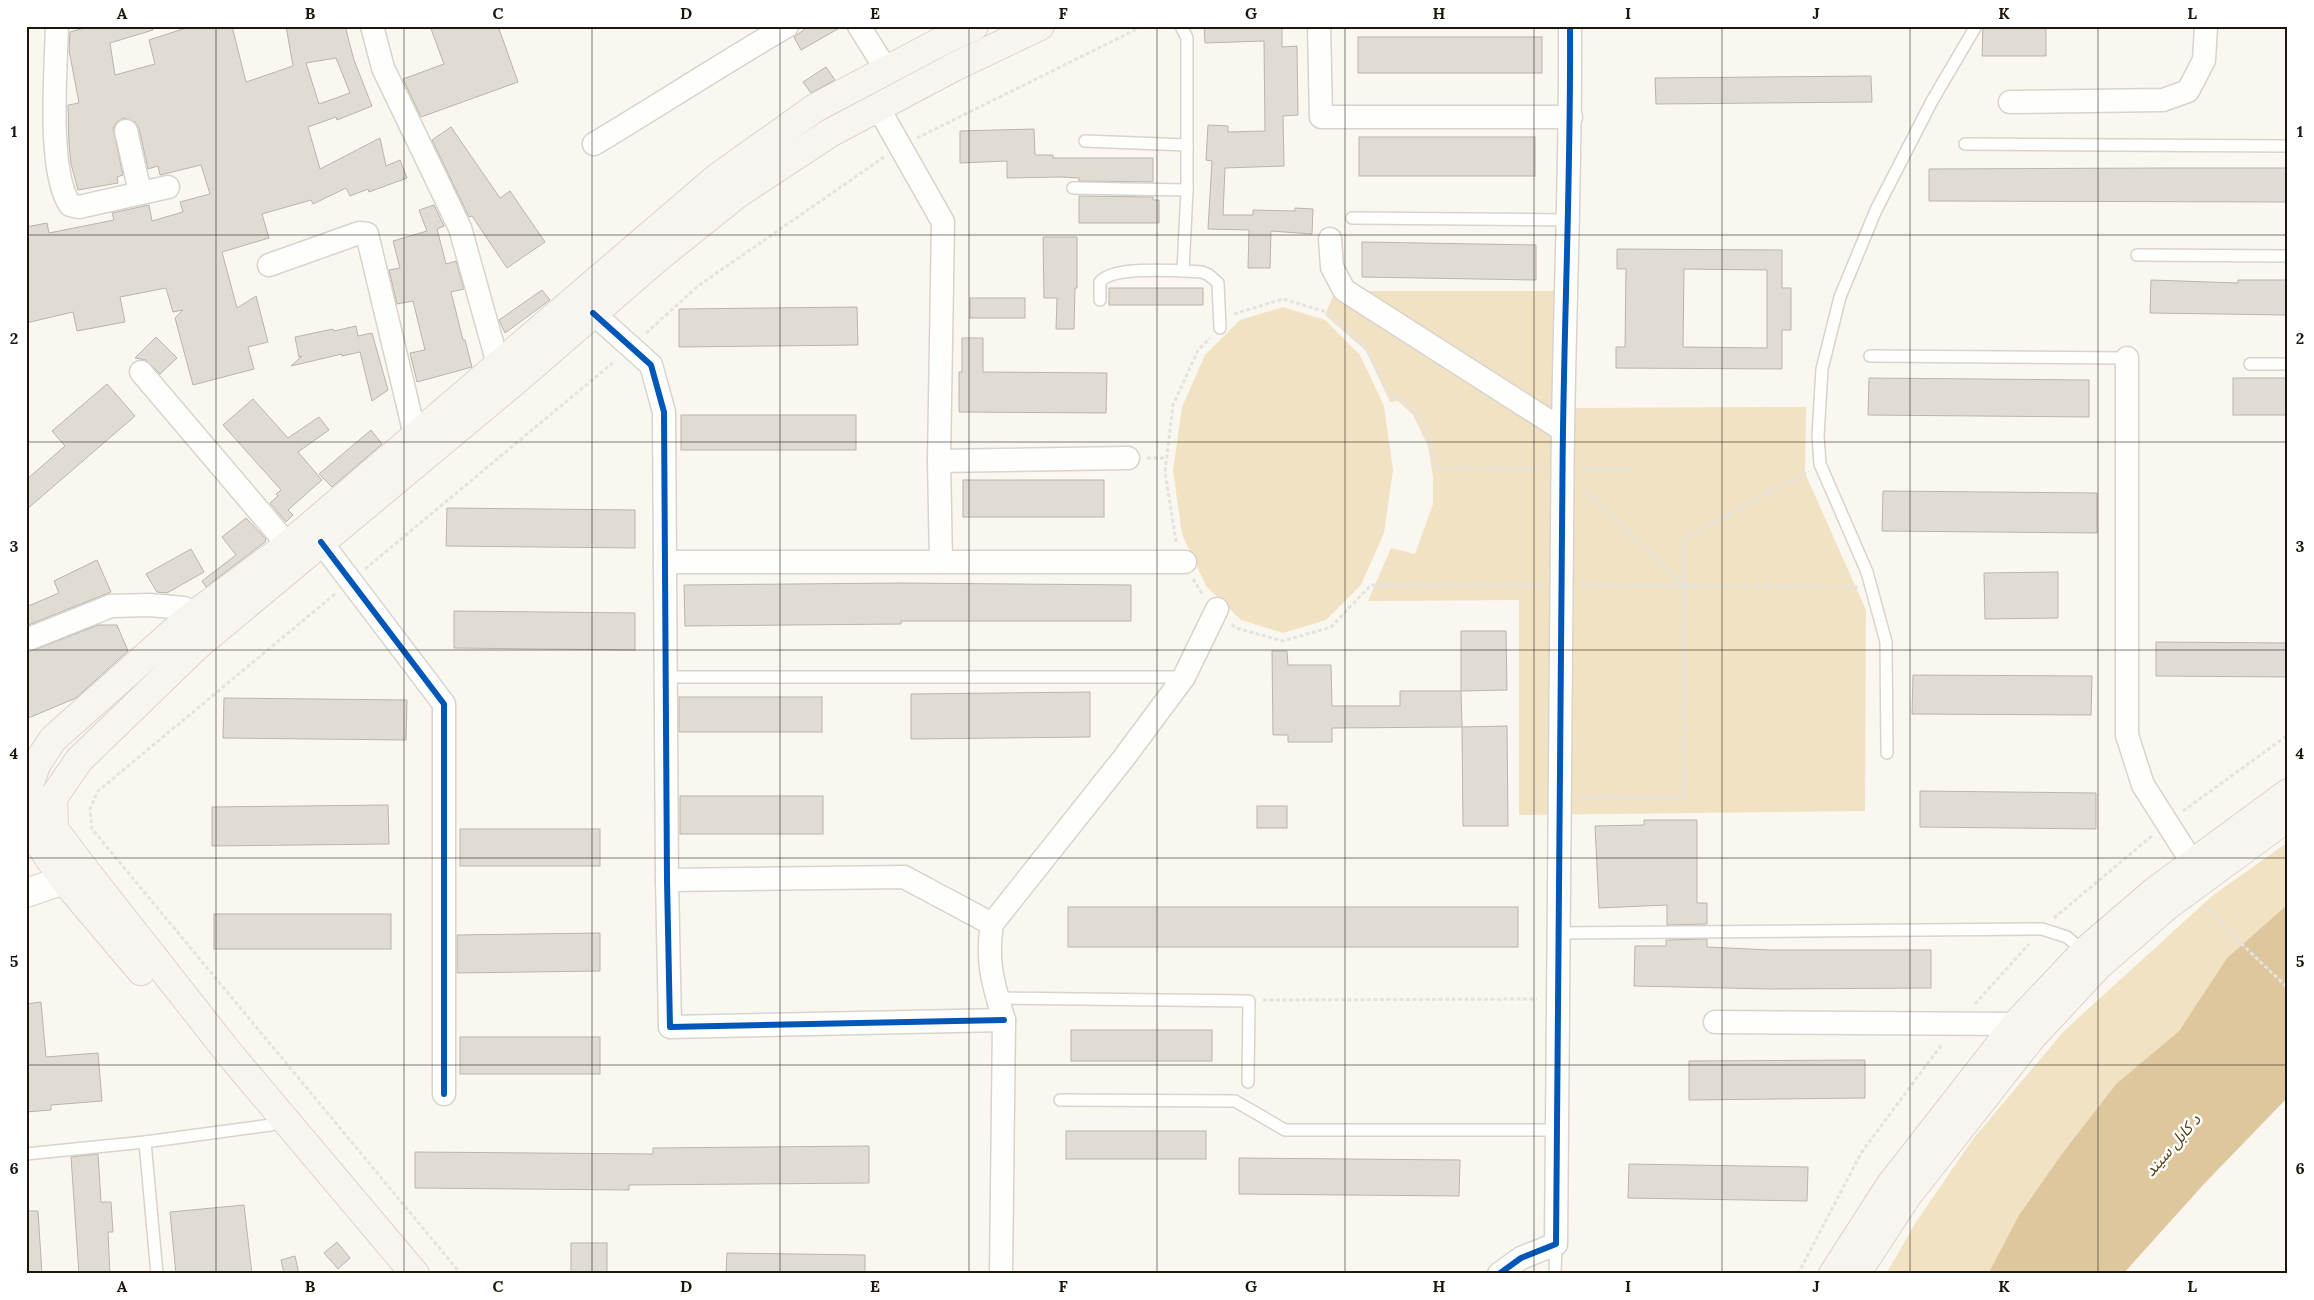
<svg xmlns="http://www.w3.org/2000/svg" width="2314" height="1300" font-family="Lora,'Noto Sans Arabic',serif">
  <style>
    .green { fill: #f2e2c4 }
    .water { fill: #dec79c }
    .building { fill: #e0dcd4; stroke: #b9b5ad; fill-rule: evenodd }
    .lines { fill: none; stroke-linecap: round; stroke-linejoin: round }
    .service-casing { stroke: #d8d4cc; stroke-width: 14 }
    .minor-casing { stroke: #d8d4cc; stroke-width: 25 }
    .tertiary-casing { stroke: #d8d4cc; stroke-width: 30 }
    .secondary-casing { stroke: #d8d4cc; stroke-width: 30 }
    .path { stroke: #e4e3e0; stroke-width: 3; stroke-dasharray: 4 2.5; stroke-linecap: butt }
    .service { stroke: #fefefd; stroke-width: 11 }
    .minor { stroke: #fefefd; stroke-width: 22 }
    .tertiary { stroke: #fefefd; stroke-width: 28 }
    .secondary { stroke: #f8f5f0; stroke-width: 28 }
    .cycleway-casing { stroke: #fff; stroke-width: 9 }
    .cycleway { stroke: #0057b8; stroke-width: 6 }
    .grid { fill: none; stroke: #1c160c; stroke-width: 1; stroke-opacity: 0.55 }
    .labels { text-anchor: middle; stroke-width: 5; stroke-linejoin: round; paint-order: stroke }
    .water-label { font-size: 16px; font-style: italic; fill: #594415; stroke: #fff }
    .neatline { fill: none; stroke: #1c160c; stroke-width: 2 }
    .grid-label { font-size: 16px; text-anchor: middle; font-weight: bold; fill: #1c160c }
  </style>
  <rect width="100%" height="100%" fill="#faf7f1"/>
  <g class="green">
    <path d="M1335 291H1575L1573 408 1806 407 1805 473 1866 610 1865 811 1519 815V600L1368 601 1391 548 1415 554 1433 504V477L1428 446 1413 415 1398 401 1390 402 1366 351 1325 315Z"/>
    <path d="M1283 307 1325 320 1360 355 1384 406 1393 470 1384 533 1361 585 1326 620 1283 633 1241 620 1206 586 1182 534 1173 471 1182 407 1205 355 1240 320Z"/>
    <path d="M2288 842V904L2227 958 2179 1031 2116 1084 2064 1151 2019 1215 1988 1274H1886L1916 1222 1973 1139 2064 1031 2212 896Z"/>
  </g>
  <path class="water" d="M2288 904V1097L2204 1184 2123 1274H1988L2019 1215 2064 1151 2116 1084 2179 1031 2227 958Z"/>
  <g class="building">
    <path d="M91 26H153V30L110 43 115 75 155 64 149 40 192 26H232L246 82 293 66 286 26H345L354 60 372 106 337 120 336 117 308 127 320 169 380 138 386 166 400 160 407 178 369 192 368 189 350 196 346 188 313 204 311 200 262 214 269 238 222 252 237 308 256 296 268 342 248 347 254 369 193 385 175 318 183 310 173 312 166 288 120 297 125 322 77 331 73 312 26 323V227L47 223 49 233 114 220 112 213 149 205 152 221 183 212 180 202 210 194 201 165 160 175 158 166 148 169 139 128 135 122 124 118 117 122 113 128 123 175 117 177 118 183 78 190 71 164 69 144 68 105 79 103 69 50 70 32ZM336 58 350 93 319 104 306 63Z"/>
    <path d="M430 26H498L518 82 421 117 403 79 444 64Z"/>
    <path d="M809 26H843L801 50 794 37Z"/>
    <path d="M1204 26H1282V47L1297 46 1298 115 1283 116 1284 166 1225 168 1223 215H1253V210L1295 211V208L1313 209 1312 234 1271 231 1270 268H1248L1249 230 1208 229 1212 161 1206 160 1208 125 1228 126V132L1265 131 1264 41 1205 43Z"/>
    <path d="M1983 26H2046V56H1982Z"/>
    <rect x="1358" y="37" width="184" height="36"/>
    <path d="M826 67 835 80 811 93 803 82Z"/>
    <path d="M1871 76 1872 102 1656 104 1655 78Z"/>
    <path d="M451 127 500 198 510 191 545 242 507 268 472 216 469 217 432 140Z"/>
    <path d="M1034 129 1035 155H1053V158H1153V182L1079 181V178L1060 177 1007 178V161L960 163V131Z"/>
    <rect x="1359" y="137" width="176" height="39"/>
    <path d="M2164 168H2288V202L1929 201V169Z"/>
    <path d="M1079 196 1153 197V200H1159V223H1079Z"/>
    <path d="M434 205 444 226 437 229 446 264 456 261 464 289 451 292 463 340H465L472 367 417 382 410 353 425 350 413 301 397 304 389 270 400 268 393 241 427 231 419 210Z"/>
    <path d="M1043 237H1077V288H1075L1074 329H1056L1057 298H1044Z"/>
    <path d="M1362 242 1536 245V280L1362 277Z"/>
    <path d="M1617 249 1782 250V288H1791V330H1782V369L1616 368V347H1625L1626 269H1617ZM1684 269 1767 270V348L1683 347Z"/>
    <path d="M2151 280 2238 283V280H2288V315L2150 313Z"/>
    <rect x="1109" y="288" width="94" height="17"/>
    <path d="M542 290 550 300 505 333 499 320Z"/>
    <rect x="970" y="298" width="55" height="20"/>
    <path d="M857 307 858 345 679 347V309Z"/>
    <path d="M356 326 358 336 372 333 388 390 372 401 360 352 342 356V354L291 366 302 356 299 357 295 337 333 329 334 331Z"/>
    <path d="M156 337 177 358 160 374 146 360 135 358Z"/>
    <path d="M962 338H983V372L1107 373 1106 413 959 412V372H962Z"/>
    <path d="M1869 378 2089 380V417L1868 415Z"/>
    <rect x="2233" y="378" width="55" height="37"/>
    <path d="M107 384 135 416 26 510V480L65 446 52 431Z"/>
    <path d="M253 399 288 438 319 417 329 430 298 452 322 480 288 510 293 515 286 522 270 503 278 496 276 494 281 490 223 425Z"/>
    <rect x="681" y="415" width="175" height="35"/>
    <path d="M371 430 382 444 332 487 319 474Z"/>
    <rect x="963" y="480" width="141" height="37"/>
    <path d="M1883 491 2097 493V533L1882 531Z"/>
    <path d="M447 508 635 510V548L446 546Z"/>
    <path d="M246 518 266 539 265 542 206 587 202 581 236 555 222 537Z"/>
    <path d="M191 549 204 572 167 593 157 592 146 574Z"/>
    <path d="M97 560 111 592 26 626V607L59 593 54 581Z"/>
    <path d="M2058 572V618L1985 619 1984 573Z"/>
    <path d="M900 583 1131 585V621H901V624L685 626 684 585Z"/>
    <path d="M454 611 635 613V650L454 648Z"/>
    <path d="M98 625H117L128 651 76 698 26 719V653Z"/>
    <path d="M1461 631H1506L1507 690 1461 691 1462 727 1332 728V742H1288V735H1273L1272 651H1287L1288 665H1331L1332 706H1400V691H1461Z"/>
    <path d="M2156 642 2288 643V677L2156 676Z"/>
    <path d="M1913 675 2092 676 2091 715 1912 714Z"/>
    <path d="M1090 692V737L911 739V694Z"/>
    <rect x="679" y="697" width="143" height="35"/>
    <path d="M224 698 407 700 406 740 223 738Z"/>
    <path d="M1507 726 1508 826H1463L1462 727Z"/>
    <path d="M1920 791 2096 793V829L1920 827Z"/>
    <rect x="680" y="796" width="143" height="38"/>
    <path d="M388 805 389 844 212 846V807Z"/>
    <rect x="1257" y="806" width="30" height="22"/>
    <path d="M1644 820H1697V903H1707V924L1667 925V905L1599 908 1595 826 1644 825Z"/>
    <rect x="460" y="829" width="140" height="37"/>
    <rect x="1068" y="907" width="450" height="40"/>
    <rect x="214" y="914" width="177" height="35"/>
    <path d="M600 933V971L457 973V935Z"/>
    <path d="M1707 939V947L1771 950H1931V988L1770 989 1634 986 1635 946H1666V940Z"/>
    <path d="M41 1002 46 1057 98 1053 102 1101 51 1105V1110L26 1112V1004Z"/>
    <rect x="1071" y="1030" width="141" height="31"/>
    <rect x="460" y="1037" width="140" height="37"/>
    <path d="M1865 1060V1098L1689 1100V1061Z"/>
    <rect x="1066" y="1131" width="140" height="28"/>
    <path d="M869 1146V1183L629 1185V1190L415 1188V1152L653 1154V1148Z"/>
    <path d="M98 1154 101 1202H111L113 1232H108L110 1274H79L71 1157Z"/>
    <path d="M1239 1158 1460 1160 1459 1196 1239 1194Z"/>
    <path d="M1629 1164 1808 1167 1807 1201 1628 1198Z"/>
    <path d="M244 1205 252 1274H176L170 1212Z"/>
    <path d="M26 1211H38L42 1274H26Z"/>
    <path d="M337 1242 350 1258 338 1269 324 1253Z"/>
    <rect x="571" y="1243" width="36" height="31"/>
    <path d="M727 1253 865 1255V1274H726Z"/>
    <path d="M295 1256 299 1274H284L281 1260Z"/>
  </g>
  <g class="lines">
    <g class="service-casing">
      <g id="service">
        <path d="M1181 26 1187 38V190L1183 271"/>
        <path d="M1085 141 1187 145"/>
        <path d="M1965 144 2288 146"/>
        <path d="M1073 188 1187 190"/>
        <path d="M1352 218 1568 220"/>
        <path d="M2137 255 2288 256"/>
        <path d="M1100 300V282C1112 265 1181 271 1202 272L1209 275 1218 283 1220 328"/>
        <path d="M1870 356 2127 358"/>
        <path d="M2250 364H2288"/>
        <path d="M666 677H1184"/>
        <path d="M1887 753 1886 642 1867 572 1820 464 1818 436 1822 369 1840 297 1876 210 1932 101 1976 26"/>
        <path d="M1558 933 2042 929 2067 937 2084 952"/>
        <path d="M997 998 1249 1001 1248 1082"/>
        <path d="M1060 1100 1235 1101 1285 1130H1557"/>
        <path d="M145 1142 157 1274"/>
        <path d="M26 1154 145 1142 271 1125"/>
        <path d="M1555 1274 1556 1244"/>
      </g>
    </g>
    <g class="minor-casing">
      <g id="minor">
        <path d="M57 26C56 69 47 171 70 205L79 207 168 187"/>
        <path d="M372 26 383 68 460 228 498 364 508 376"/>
        <path d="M859 26 882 63 878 75"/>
        <path d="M1319 26 1321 117H1571"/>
        <path d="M2010 102 2163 100 2188 91 2204 60 2206 26"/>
        <path d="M879 109 943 222 939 461 941 562"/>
        <path d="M126 131 140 192"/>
        <path d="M594 144C659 105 722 64 787 26"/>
        <path d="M1330 239 1332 267 1344 290 1563 430"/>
        <path d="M269 265 359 233 367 234 415 435"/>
        <path d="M593 313 651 365 664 412 667 880 670 1027 1004 1020"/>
        <path d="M2127 358V735L2143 785 2192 862 2203 875"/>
        <path d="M141 372 288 545"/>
        <path d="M939 461 1128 458"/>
        <path d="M321 542 444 704V1094"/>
        <path d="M665 562H1185"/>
        <path d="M26 640 111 606 150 605 184 608 187 620"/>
        <path d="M667 880 904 877 992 924"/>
        <path d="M1715 1022 2016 1024"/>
        <path d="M1001 1274 1004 1020C993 984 986 961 992 924L1123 759 1184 677 1217 609"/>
        <path d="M1499 1274 1521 1258 1556 1244C1557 972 1559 701 1563 430 1565 295 1571 161 1570 26"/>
      </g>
    </g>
    <g class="tertiary-casing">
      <path id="tertiary" d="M26 893 64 880 84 869"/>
    </g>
    <g class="secondary-casing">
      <g id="secondary">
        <path d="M141 971 64 880 34 836 27 791 36 765 53 739 187 620 288 545 718 177 815 108 938 43 974 26"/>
        <path d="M415 1274 232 1057 84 869 54 829 53 798 79 760 198 645 514 382 660 256 736 195 830 133 954 67 1040 26"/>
        <path d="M1833 1274 1891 1184 2016 1024 2084 952 2155 891 2288 793"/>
        <path d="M1856 1274 1907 1196 2031 1038 2098 966 2167 906 2288 817"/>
      </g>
    </g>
    <g class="path">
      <path d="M917 138 1143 26"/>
      <path d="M1234 314 1283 299 1330 313 1367 350 1390 398 1399 396C1425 419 1430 435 1435 468L1542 469"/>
      <path d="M646 333 698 286 884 157"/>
      <path d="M1147 458H1167"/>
      <path d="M1581 469H1633"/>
      <path d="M1176 542 1165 472 1173 405 1198 350 1210 338"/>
      <path d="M365 569 615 361"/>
      <path d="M1193 579 1203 595"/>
      <path d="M1581 585 1858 587"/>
      <path d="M1684 585 1683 539 1809 471"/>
      <path d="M335 594 98 791 90 809 92 829 461 1274"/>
      <path d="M1232 624 1236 628 1283 641 1331 627 1371 585H1543"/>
      <path d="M1579 798 1684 797V586L1583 488"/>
      <path d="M2183 811 2288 735"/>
      <path d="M2206 905 2229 932 2288 988"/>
      <path d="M2054 918 2153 835"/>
      <path d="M1263 1000 1537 999"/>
      <path d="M1975 1004 2029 944"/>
      <path d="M1798 1274 1861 1153 1942 1044"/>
    </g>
    <use href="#service" class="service"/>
    <use href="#minor" class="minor"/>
    <use href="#tertiary" class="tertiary"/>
    <use href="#secondary" class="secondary"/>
    <g class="cycleway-casing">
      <g id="cycleway">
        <path d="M593 313 651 365 664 412 667 880 670 1027 1004 1020"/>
        <path d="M321 542 444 704V1094"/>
        <path d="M1499 1274 1521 1258 1556 1244C1557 972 1559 701 1563 430 1565 295 1571 161 1570 26"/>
      </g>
    </g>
    <use href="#cycleway" class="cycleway"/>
  </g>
  <path class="grid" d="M216 26V1274M404 26V1274M592 26V1274M780 26V1274M969 26V1274M1157 26V1274M1345 26V1274M1534 26V1274M1722 26V1274M1910 26V1274M2098 26V1274M26 235H2288M26 442H2288M26 650H2288M26 858H2288M26 1065H2288"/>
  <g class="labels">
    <g class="water-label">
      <text transform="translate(2172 1145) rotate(-49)" y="6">د کابل سيند</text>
    </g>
  </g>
  <rect width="2314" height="1300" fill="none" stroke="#ffffff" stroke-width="55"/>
  <rect x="28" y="28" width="2258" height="1244" class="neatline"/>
  <g class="grid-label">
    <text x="122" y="19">A</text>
    <text x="310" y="19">B</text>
    <text x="498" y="19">C</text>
    <text x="686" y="19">D</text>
    <text x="875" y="19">E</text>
    <text x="1063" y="19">F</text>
    <text x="1251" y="19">G</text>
    <text x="1439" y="19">H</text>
    <text x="1628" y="19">I</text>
    <text x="1816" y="19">J</text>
    <text x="2004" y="19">K</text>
    <text x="2192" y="19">L</text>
    <text x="14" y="137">1</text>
    <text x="2300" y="137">1</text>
    <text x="14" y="344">2</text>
    <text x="2300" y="344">2</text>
    <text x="14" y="552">3</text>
    <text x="2300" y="552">3</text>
    <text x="14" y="759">4</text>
    <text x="2300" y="759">4</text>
    <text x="14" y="967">5</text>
    <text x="2300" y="967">5</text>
    <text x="14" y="1174">6</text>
    <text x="2300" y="1174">6</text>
    <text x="122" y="1292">A</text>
    <text x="310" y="1292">B</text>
    <text x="498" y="1292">C</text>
    <text x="686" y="1292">D</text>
    <text x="875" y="1292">E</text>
    <text x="1063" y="1292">F</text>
    <text x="1251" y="1292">G</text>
    <text x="1439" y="1292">H</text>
    <text x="1628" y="1292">I</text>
    <text x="1816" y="1292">J</text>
    <text x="2004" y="1292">K</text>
    <text x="2192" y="1292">L</text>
  </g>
</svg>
